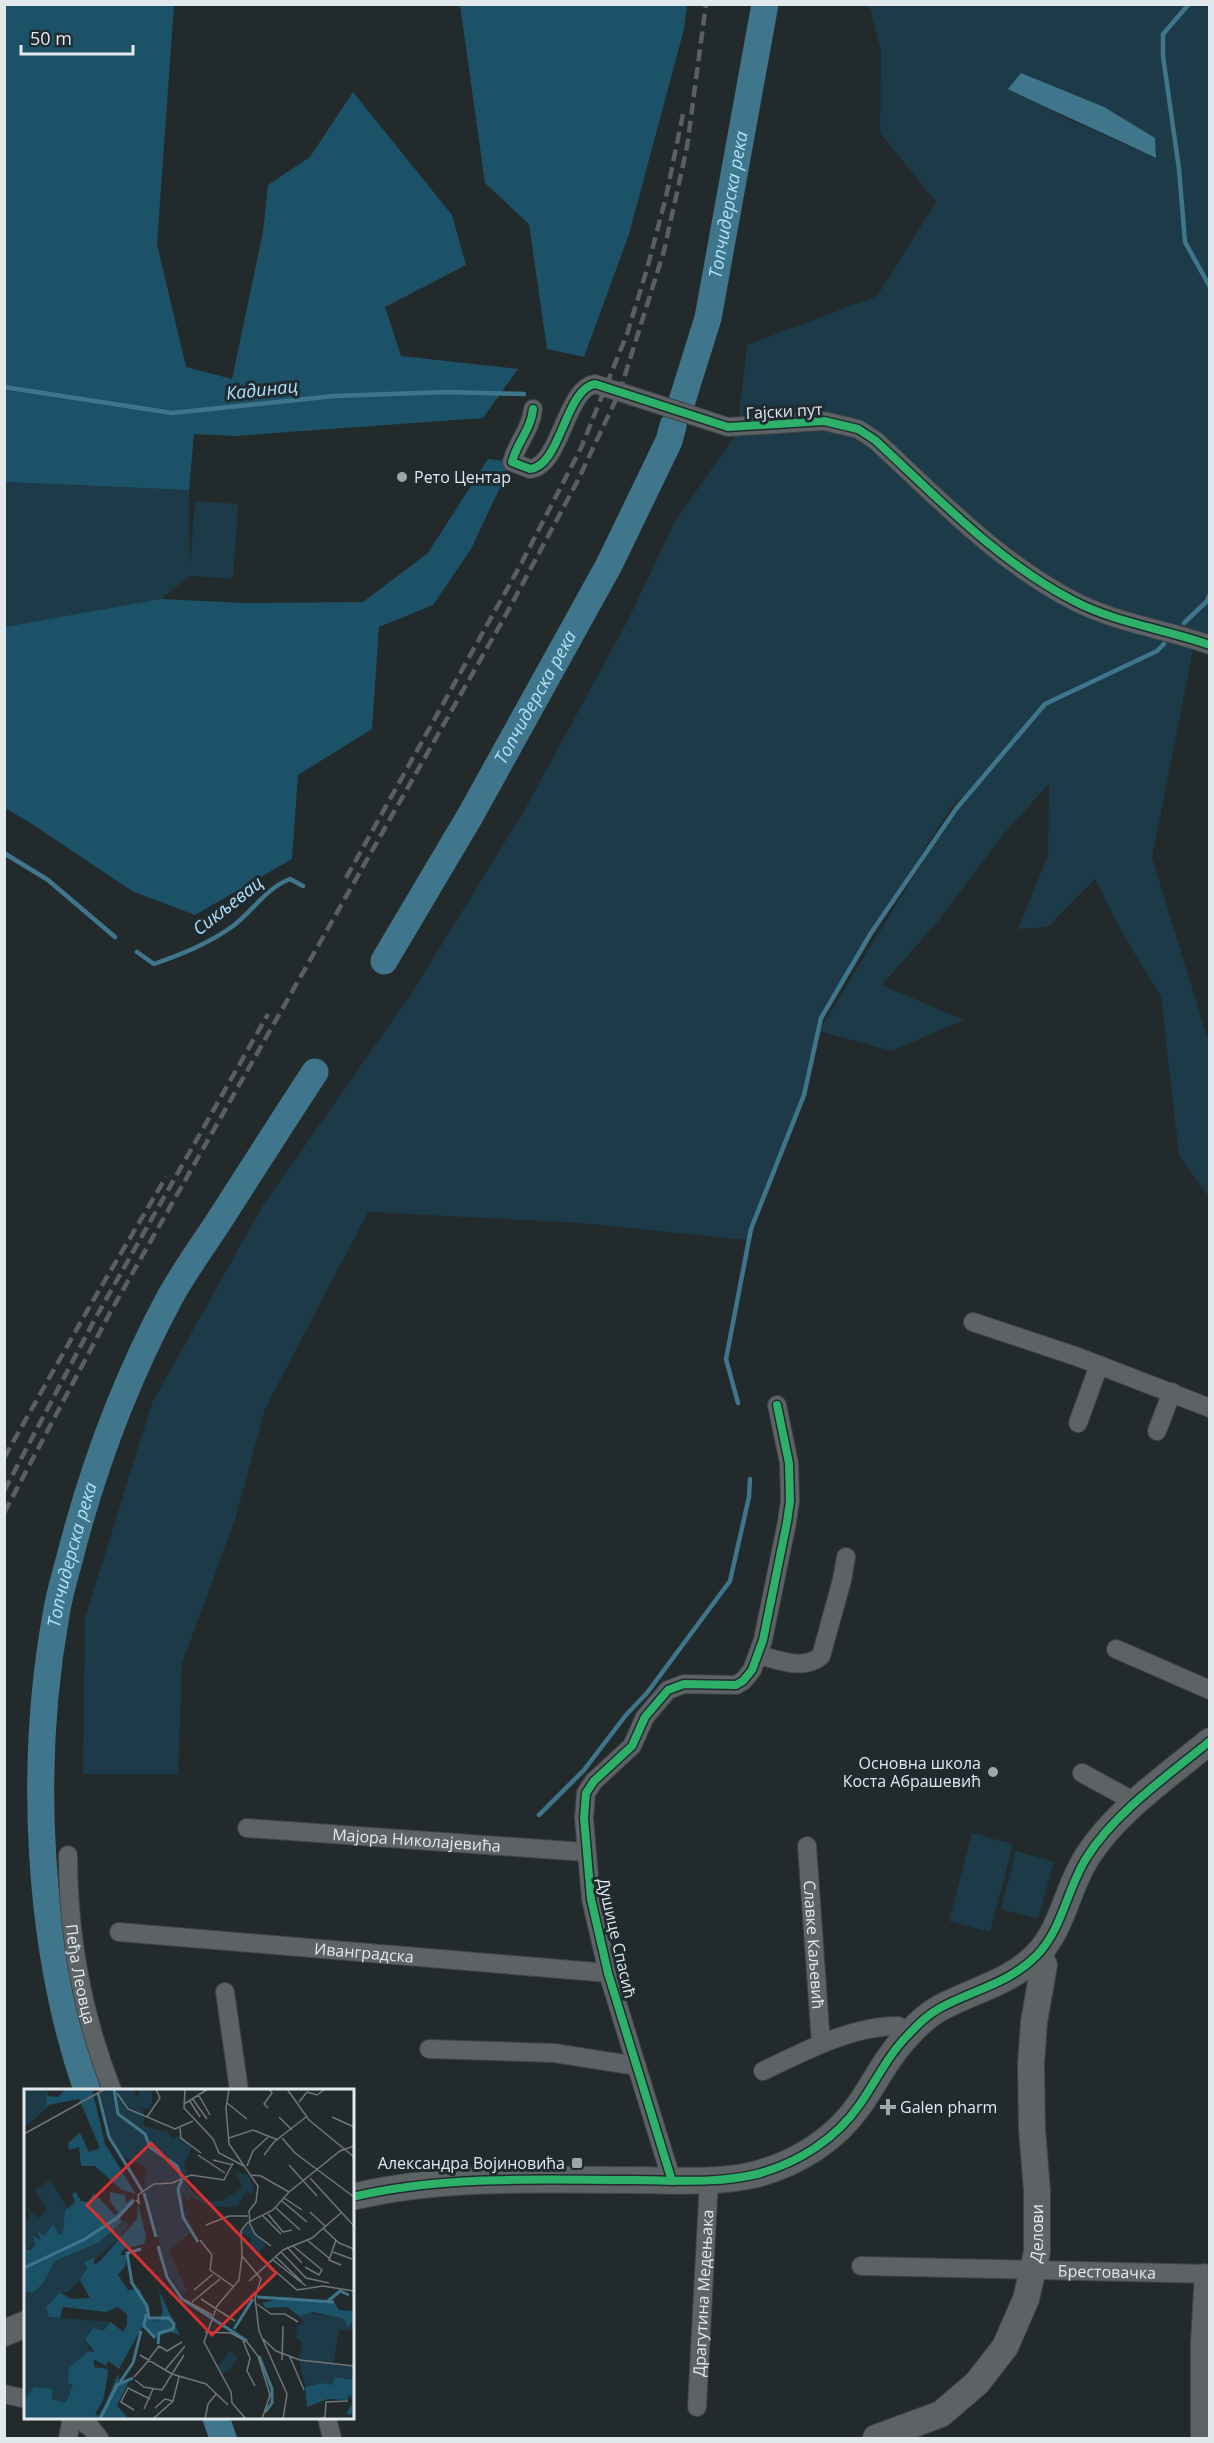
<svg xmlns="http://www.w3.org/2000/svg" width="1214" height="2443" font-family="'Open Sans',sans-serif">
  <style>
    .green { fill: #1c3a47; fill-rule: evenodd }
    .forest { fill: #1c5267 }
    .water { fill: #40768c }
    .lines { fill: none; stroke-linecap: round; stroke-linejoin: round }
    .stream { stroke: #40768c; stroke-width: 4.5 }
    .river { stroke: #40768c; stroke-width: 27 }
    .street-casing { stroke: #3f4547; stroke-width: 20 }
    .secondary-casing { stroke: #3f4547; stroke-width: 28 }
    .street { stroke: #5d6264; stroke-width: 18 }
    .secondary { stroke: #5d6264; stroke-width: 26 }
    .rail { stroke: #5a6062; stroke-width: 4.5; stroke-dasharray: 12 6; stroke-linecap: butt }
    .cycleway-casing { stroke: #1f2b30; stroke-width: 11 }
    .cycleway { stroke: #2db169; stroke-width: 8 }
    .poi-dot { fill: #9ea6a9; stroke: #1f2b30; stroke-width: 2 }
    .labels { text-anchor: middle; stroke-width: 6; stroke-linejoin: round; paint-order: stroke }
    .street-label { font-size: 16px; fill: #e1e9ec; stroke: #1f2b30 }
    .poi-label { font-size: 16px; fill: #e1e9ec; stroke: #1f2b30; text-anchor: start }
    .water-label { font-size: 18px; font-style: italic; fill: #ade0f8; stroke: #1f2b30 }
    .inset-river { fill: none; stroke: #40768c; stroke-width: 3 }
    .inset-road { fill: none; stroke: #6f7679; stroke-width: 1.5 }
    .view { fill: #d73232; fill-opacity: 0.15; stroke: #d73232; stroke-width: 3 }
    .inset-edge { fill: none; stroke: #e1e9ec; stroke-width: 3 }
  </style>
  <rect width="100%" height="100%" fill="#232a2c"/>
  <g class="green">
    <path d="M869 5H1209V645L1195 640 1152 858 1209 1043V1197L1179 1155 1161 997 1121 931 1095 879 1048 927 1018 929 1048 855 1049 784 1007 830 938 921 882 985 964 1020 892 1051 818 1031 804 1095 746 1240 581 1223 368 1212 265 1409 235 1520 182 1663 178 1774H83L85 1618 152 1403 262 1207 413 991 524 811 628 620 675 521 737 433 747 345 877 296 936 202 880 133 881 51ZM1008 88 1154 138 1156 158 1066 118ZM963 796 820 1029H819L824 1007 952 806Z"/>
    <path d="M5 482 189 490 190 565 195 501 238 504 233 579 190 576 161 599 20 631 5 630Z"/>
    <path d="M972 1833 1013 1844 990 1932 949 1921Z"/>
    <path d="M1016 1851 1054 1862 1038 1919 1001 1909Z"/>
  </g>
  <g class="forest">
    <path d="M5 4 174 5 157 244 186 367 232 379 263 232 268 185 310 157 353 92 452 215 466 265 385 307 401 356 518 369 483 418 235 436 194 434 189 490 5 482Z"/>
    <path d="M460 5H687L684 29 629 234 584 357 547 349 529 224 485 183Z"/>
    <path d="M488 459 512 462 471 549 433 605 379 627 372 729 298 775 292 859 195 915 132 891 32 824 5 808V627L161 599 244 603 363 602 428 553Z"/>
  </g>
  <path class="water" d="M1021 73 1104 107 1155 138 1156 158C1107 134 1057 113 1008 89Z"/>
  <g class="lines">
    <g class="stream">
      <path d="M1189 4 1163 34V56L1179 169 1185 242 1210 287"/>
      <path d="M4 387 172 413 334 396 447 392 524 394"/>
      <path d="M1184 623 1207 601 1210 594"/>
      <path d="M4 853 48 880 115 937"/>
      <path d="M137 952 154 964C182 954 208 944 233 926 253 911 266 888 290 879L303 886"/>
      <path d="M738 1403 726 1359 751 1229 804 1095 821 1018 871 933 956 809 1045 704 1157 651 1164 644"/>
      <path d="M539 1815 584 1770 626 1715 647 1693 730 1581 749 1497 750 1479"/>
    </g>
    <g class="river">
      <path id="s1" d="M682 401 708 318 765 4"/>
      <path id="s2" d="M384 961 470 816 609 565 669 441 673 426"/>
      <path id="s3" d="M87 2090C37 1946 29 1765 56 1615 59 1595 65 1576 70 1557 93 1467 126 1379 170 1297 184 1272 201 1248 217 1224 250 1173 282 1122 315 1072"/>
      <path d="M216 2418 223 2438"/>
    </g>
    <g class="street-casing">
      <g id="street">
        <path d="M533 409C531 430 517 442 512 462L530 469C561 466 565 389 595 384L728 427 824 421 858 429 875 440C937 497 998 562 1074 601 1116 623 1165 629 1210 645"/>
        <path d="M973 1322 1078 1357 1210 1408"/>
        <path d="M1078 1423 1099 1365"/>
        <path d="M1157 1431 1172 1392"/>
        <path d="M1116 1649 1210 1690"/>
        <path d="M759 1655C779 1660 803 1671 821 1656L842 1580 846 1557"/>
        <path d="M1082 1773 1137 1803"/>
        <path id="s4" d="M247 1828 585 1852"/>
        <path id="s5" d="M807 1846 821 2044"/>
        <path id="s6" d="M68 1855C68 1935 83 2016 112 2090"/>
        <path id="s7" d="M119 1932 608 1973"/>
        <path d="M225 1992 239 2090"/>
        <path d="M429 2049 554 2053 637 2066"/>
        <path d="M763 2071C805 2051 851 2026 898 2026L909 2033"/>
        <path d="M672 2181 608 1973 591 1899 584 1818 586 1793 594 1781 632 1746 645 1717 668 1690 684 1684 736 1685 743 1681 752 1670 763 1640 787 1522 790 1501 789 1463 777 1405"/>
        <path id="s8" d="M861 2266 1210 2274"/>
        <path d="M4 2394 26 2399"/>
        <path id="s9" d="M697 2407 709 2180"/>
        <path d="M77 2418 91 2428 99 2438"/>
        <path d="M327 2418 332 2438"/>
        <path d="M68 2438 72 2418"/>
        <path d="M1200 2438V2342L1204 2273"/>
      </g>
    </g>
    <g class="secondary-casing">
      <g id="secondary">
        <path d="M352 2197C443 2175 539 2180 631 2180 673 2180 717 2184 757 2174 798 2163 836 2139 860 2104 876 2081 888 2055 908 2035 917 2025 929 2014 940 2008 973 1990 1010 1983 1037 1955 1063 1928 1067 1888 1087 1857 1115 1812 1169 1775 1210 1741"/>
        <path d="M4 2333 26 2324"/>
        <path id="s10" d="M876 2438 941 2414 977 2383 1005 2347 1026 2299 1037 2252V2191L1032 2129 1031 2064 1034 2022 1044 1965 1038 1954"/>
      </g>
    </g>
    <use href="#street" class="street"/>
    <use href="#secondary" class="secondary"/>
    <g class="rail">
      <path d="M346 878 521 564 581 448 627 334 647 269 666 197 683 114"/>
      <path d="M4 1458 91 1304 166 1177"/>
      <path d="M4 1491 96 1317 268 1014"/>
      <path d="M4 1513 111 1311 508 611 577 482 620 391 664 251 687 147 706 4"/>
    </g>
    <g class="cycleway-casing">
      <g id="cycleway">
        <path d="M533 409C531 430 517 442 512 462L530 469C561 466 565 389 595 384L728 427 824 421 858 429 875 440C937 497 998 562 1074 601 1116 623 1165 629 1210 645"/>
        <path d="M672 2181 608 1973 591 1899 584 1818 586 1793 594 1781 632 1746 645 1717 668 1690 684 1684 736 1685 743 1681 752 1670 763 1640 787 1522 790 1501 789 1463 777 1405"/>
        <path d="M352 2197C443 2175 539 2180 631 2180 673 2180 717 2184 757 2174 798 2163 836 2139 860 2104 876 2081 888 2055 908 2035 917 2025 929 2014 940 2008 973 1990 1010 1983 1037 1955 1063 1928 1067 1888 1087 1857 1115 1812 1169 1775 1210 1741"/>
      </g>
    </g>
    <use href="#cycleway" class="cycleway"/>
  </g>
  <g class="poi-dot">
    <circle cx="402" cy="477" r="6"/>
    <circle cx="993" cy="1772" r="6"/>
    <path d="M885 2098h6v6h6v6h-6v6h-6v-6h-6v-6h6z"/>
    <rect x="571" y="2157" width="12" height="12" rx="3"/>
  </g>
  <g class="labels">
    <g class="street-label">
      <text transform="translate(784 411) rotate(-3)" y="6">Гајски пут</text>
      <text dy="6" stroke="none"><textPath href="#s4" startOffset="170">Мајора Николајевића</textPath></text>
      <text transform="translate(617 1938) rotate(77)" y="6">Душице Спасић</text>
      <text dy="6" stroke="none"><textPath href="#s5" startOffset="99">Славке Каљевић</textPath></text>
      <text dy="6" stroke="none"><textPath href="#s7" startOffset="246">Иванградска</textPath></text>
      <text dy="6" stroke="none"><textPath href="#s6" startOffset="120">Пеђа Леовца</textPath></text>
      <text dy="6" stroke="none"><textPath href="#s10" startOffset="282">Делови</textPath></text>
      <text dy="6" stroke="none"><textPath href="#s8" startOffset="246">Брестовачка</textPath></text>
      <text dy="6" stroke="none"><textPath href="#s9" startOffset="114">Драгутина Медењака</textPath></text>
    </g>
    <g class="poi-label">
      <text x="414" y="483">Рето Центар</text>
      <text x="981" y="1769" text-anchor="end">Основна школа<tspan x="981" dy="18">Коста Абрашевић</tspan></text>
      <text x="900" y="2113">Galen pharm</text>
      <text x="565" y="2169" text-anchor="end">Александра Војиновића</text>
    </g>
    <g class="water-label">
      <text dy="6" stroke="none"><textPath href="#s1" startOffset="202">Топчидерска река</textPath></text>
      <text transform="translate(262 390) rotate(-6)" y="6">Кадинац</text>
      <text dy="6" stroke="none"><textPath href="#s2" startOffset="304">Топчидерска река</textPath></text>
      <text transform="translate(228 906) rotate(-38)" y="6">Сикљевац</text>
      <text dy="6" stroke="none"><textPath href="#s3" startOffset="543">Топчидерска река</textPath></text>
    </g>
  </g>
  <g transform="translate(24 2089)">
    <rect width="330" height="330" fill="#232a2c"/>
    <path d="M0 0H23L22 20 0 39ZM76 0H110L112 10 117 0 128 2V15L125 20 115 18 120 22V37L144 43 148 50 156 46 168 59 160 74 164 87 159 89 168 103 184 112H198L219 98 211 83 224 86 230 98 228 105 222 102 213 118 185 117 166 107 164 113 159 105 160 123 166 121 159 129 166 144 145 162 163 201 158 206 143 183 120 96 123 79 100 68 87 50ZM26 91 44 120 40 144 35 146 29 137 20 147 12 141 16 152 8 148 12 155 1 161 0 133 7 127 3 119 14 129 23 121 10 101ZM101 131 105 135 96 149 67 174 60 173 63 178 56 191 43 204 36 203 22 218 26 228 87 233 79 242 61 250 65 262 45 280 49 295 42 314 28 310 0 311 2 203 19 194 31 172 74 154ZM225 135 242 156 235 163 226 156 227 149 217 144ZM280 223 322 230V239L330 231V242L315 241 309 276 330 278V291L311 288 309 297 299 294 281 298 275 271 278 254 272 248 273 238 280 233 275 227ZM206 262 214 269 203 283 197 284 194 278Z" fill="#1c3a47"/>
    <path d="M23 0 24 7 34 8 42 0H68L81 55 112 105 98 101 71 77H57L55 58 45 61 44 54 56 44 65 63 76 59 55 10 24 16 22 20ZM52 103 57 112 64 113 70 104 91 126 94 124 86 112V103L101 106 102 114 109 109 110 114 96 129 98 133 74 154 31 172 19 194 10 203H2L0 213V159L6 161 12 155 8 147 17 151 12 141 20 147 29 135 35 146 39 144 41 122 51 113 48 105ZM114 115 122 147 120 155 100 160 96 166H102V176L94 186 104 201 116 200 119 213 124 216 125 229 134 232 139 223 135 202 156 246 146 243 132 248 118 238 95 280 84 272 82 277 70 270V278L83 280 84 285 79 312 71 325 74 327 80 318 94 285 95 293 105 292 93 317 105 330H0V311L10 298 28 300V310L42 314 49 295 44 294 45 279 65 262 71 263 61 251 69 239 79 242 87 233 99 243 103 236V225L94 218 82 223 39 218 36 229 25 228 22 218 36 203 47 210 66 209 56 191 63 178 60 173 71 169 70 176 76 172 113 130ZM263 208 310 213 315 221 330 222V231L323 239 321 230 289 223 275 227 263 218 242 219 238 214ZM311 288 330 291V326L322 325 329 313 326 305 323 311 304 310 283 318 281 298 299 294 308 296Z" fill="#1c5267"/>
    <path class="inset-river" d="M90 0 94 25 121 45 126 58 153 77 158 88M74 4 85 48 119 103M158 91 154 100 159 128 174 153M120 104 132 148M134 157 143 188 158 210 223 252M117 160 103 164 108 194 123 217 125 229H145L150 235 149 240 135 244 134 255M0 179 61 150 93 129 110 111M233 208 310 213M304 212 316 202 325 206M122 225 120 237 131 249M210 240 229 210M235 267 248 300V314L241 323M96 293 109 274 117 242M76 330 93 296 109 289"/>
    <path class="inset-road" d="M132 0 136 9 123 28 151 40 169 32M161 0 160 19 189 50 195 64 220 77M205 0 202 19 205 55 234 97 232 113 225 122 226 133M263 0 285 31 330 68M93 4 104 20 123 28M174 5 186 26M168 9 183 30M165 11 176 28M275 13 283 3 293 6 301 0M203 14 223 30M160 15 184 0M244 19 240 15 248 4 245 0M255 28 268 41M308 28 330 38M156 39 157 49 177 64M0 45 81 0M205 49 229 41 254 51M258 49 271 64 330 108M174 66 201 84M240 66 250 53 282 28M189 71 209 76M265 76 293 107M223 77 229 62 245 47M228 86 237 87 265 103M286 89 330 137M260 109 278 121M112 111 115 114 114 106 130 95 148 94 167 86 200 91 209 74M258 112 283 133M252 119 276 141M286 123 301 137M244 125 259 143 268 141M239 127 257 145M225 133 231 145 247 157M182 136 205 127H224M299 139 315 154 330 160M176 151 188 166 186 181 210 198M283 151 305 169M312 151 305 171 317 176M268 156 298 181 295 186 281 178M263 158 278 174M257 163 282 189 305 194M309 163 328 170M218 167 215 191 193 217 180 253 207 303 208 314 222 330M252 168 278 193M249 171 282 197M243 175 273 201 299 197 330 202M225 192 259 161 288 149 318 123M170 201 189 185M177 210 211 232M161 211 188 226M168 213 196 190M233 215 247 225H261L274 233M181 243 207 244 223 253 234 267 246 306 238 330M239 250 252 262 276 271 330 277M219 252 226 269 223 282 231 297M116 266 148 285 182 295 204 316M265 266 280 301M125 270 135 257 143 262 158 253M258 271 259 237M141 281 161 257M110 288 126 270M111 291 120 298 138 301 160 266M131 319 141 310 149 312M120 320 129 300M110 321 97 313 104 299 126 310M129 330 149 312 155 288M181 330 184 315 192 305M259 330 263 305 235 242 231 209 237 190 218 167 217 142 223 134 249 121 265 103 316 62 330 57M295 330 301 328 302 313 324 312"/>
    <path class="view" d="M127 54 252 184 188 246 63 116Z"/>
    <rect width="330" height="330" class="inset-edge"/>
  </g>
  <rect width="1214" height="2443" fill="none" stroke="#e1e9ec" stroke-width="12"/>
  <path d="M21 45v9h112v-9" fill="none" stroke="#e1e9ec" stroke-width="3"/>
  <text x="30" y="45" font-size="18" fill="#e1e9ec" stroke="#1f2b30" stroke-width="4.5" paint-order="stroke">50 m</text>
</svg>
